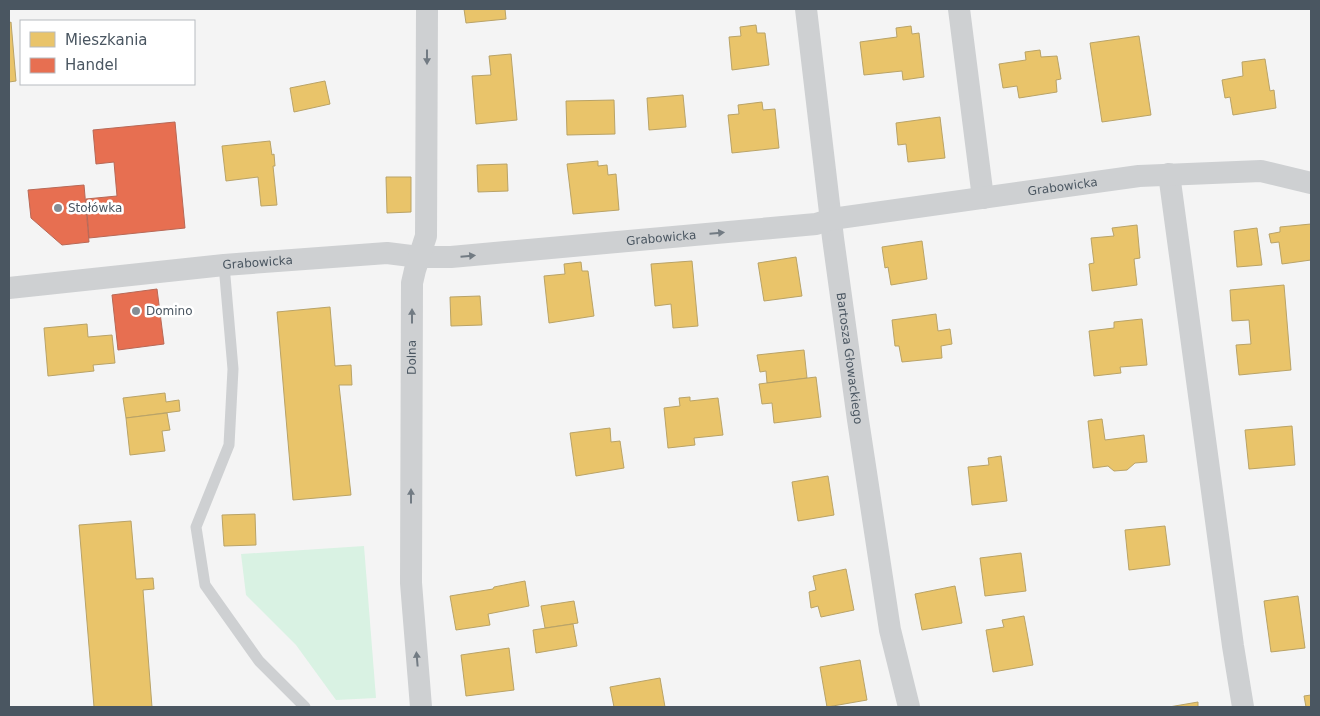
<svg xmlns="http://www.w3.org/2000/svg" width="1320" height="716" font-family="'DejaVu Sans',sans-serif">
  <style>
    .green { fill: #d9f2e3 }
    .homes { fill: #e9c46a; stroke: #b9a367 }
    .shops { fill: #e76f51; stroke: #b86856 }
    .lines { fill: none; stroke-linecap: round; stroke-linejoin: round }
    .service { stroke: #ced0d2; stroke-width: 11 }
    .minor { stroke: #ced0d2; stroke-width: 22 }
    .oneway { fill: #727b83 }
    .poi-dot { fill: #868d94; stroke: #fff; stroke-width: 2 }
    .labels { text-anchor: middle; stroke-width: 5; stroke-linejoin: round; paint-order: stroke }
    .street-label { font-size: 12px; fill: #4a5661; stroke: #fff }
    .poi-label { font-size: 12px; fill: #4a5661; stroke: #fff; text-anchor: start }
  </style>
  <rect width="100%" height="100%" fill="#f4f4f4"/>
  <path class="green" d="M364 546 376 698 336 700 296 645 246 595 241 554Z"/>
  <g class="homes">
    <path d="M464 9H505L506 19 466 23Z"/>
    <path d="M11 22 16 81 9 82V23Z"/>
    <path d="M756 25 757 33H765L769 65 732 70 729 37 741 36 740 27Z"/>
    <path d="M911 26 912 34 919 33 924 77 903 80 902 71 864 75 860 42 897 37 896 28Z"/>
    <path d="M1139 36 1151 115 1102 122 1090 43Z"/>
    <path d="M1040 50 1041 57 1057 56 1061 79 1056 80 1057 92 1019 98 1017 86 1003 88 999 64 1026 60 1025 52Z"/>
    <path d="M511 54 517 120 476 124 472 76 491 75 489 56Z"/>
    <path d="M1265 59 1270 91 1274 90 1276 108 1233 115 1230 97 1225 98 1222 80 1243 76 1242 62Z"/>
    <path d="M325 81 330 104 294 112 290 88Z"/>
    <path d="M683 95 686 127 649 130 647 98Z"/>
    <path d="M614 100 615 134 567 135 566 101Z"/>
    <path d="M762 102 763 110 775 109 779 148 732 153 728 115 739 114 738 105Z"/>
    <path d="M940 117 945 158 908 162 906 144 898 145 896 123Z"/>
    <path d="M270 141 272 155 274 154 275 166H273L277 205 261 206 258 177 226 181 222 146Z"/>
    <path d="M598 161V166L607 165 608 175 616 174 619 210 573 214 567 164Z"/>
    <path d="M507 164 508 191 478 192 477 165Z"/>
    <path d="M386 177H411V212L387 213Z"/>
    <path d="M1311 224V260L1282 264 1279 242 1271 243 1269 234 1280 232V227Z"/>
    <path d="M1137 225 1140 258 1134 259 1137 285 1092 291 1089 264 1094 263 1091 238 1114 236 1112 228Z"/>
    <path d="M1257 228 1262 265 1237 267 1234 231Z"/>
    <path d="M922 241 927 279 891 285 888 267 885 268 882 247Z"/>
    <path d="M796 257 802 296 764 301 758 263Z"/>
    <path d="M692 261 698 326 673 328 671 304 655 306 651 264Z"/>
    <path d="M581 262 582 271H588L594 316 549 323 544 276 565 274 564 264Z"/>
    <path d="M1284 285 1291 370 1239 375 1236 345 1251 344 1249 320 1232 321 1230 290Z"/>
    <path d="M480 296 482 325 451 326 450 297Z"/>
    <path d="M330 307 335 366 351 365 352 385H339L351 495 293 500 277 312Z"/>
    <path d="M936 314 938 331 950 329 952 344 941 346 942 358 902 362 899 346H895L892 320Z"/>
    <path d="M1142 319 1147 365 1120 367 1121 373 1094 376 1089 331 1114 328V322Z"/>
    <path d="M87 324 88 337 112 335 115 363 93 365 94 371 48 376 44 328Z"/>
    <path d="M804 350 807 378 767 383 766 371 760 372 757 355Z"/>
    <path d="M816 377 821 417 774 423 772 403 762 404 759 384Z"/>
    <path d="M165 393 166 402 179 400 180 411 126 418 123 398Z"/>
    <path d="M690 397V401L718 398 723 435 694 438 695 445 668 448 664 408 680 406 679 398Z"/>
    <path d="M167 413 170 430 162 431 165 451 130 455 126 418Z"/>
    <path d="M1102 419 1105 440 1144 435 1147 462 1135 463 1127 470 1114 471 1108 466 1093 468 1088 421Z"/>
    <path d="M1292 426 1295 465 1249 469 1245 430Z"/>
    <path d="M610 428 611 442 620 441 624 468 576 476 570 433Z"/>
    <path d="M1001 456 1007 501 972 505 968 467 989 465 988 458Z"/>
    <path d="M828 476 834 515 798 521 792 482Z"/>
    <path d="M255 514 256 545 224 546 222 515Z"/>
    <path d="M131 521 136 579 153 578 154 589 143 590 152 707H94L79 525Z"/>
    <path d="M1165 526 1170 565 1129 570 1125 530Z"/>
    <path d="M1021 553 1026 591 985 596 980 558Z"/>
    <path d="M846 569 854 610 821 617 818 606 811 608 809 592 816 590 813 576Z"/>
    <path d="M525 581 529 606 488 614 490 625 456 630 450 596 493 589 494 587Z"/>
    <path d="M955 586 962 623 922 630 915 594Z"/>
    <path d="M1298 596 1305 648 1271 652 1264 601Z"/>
    <path d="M574 601 578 623 545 628 541 606Z"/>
    <path d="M1024 616 1033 665 993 672 986 630 1004 627 1002 620Z"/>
    <path d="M573 624 577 646 536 653 533 630Z"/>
    <path d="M509 648 514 690 466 696 461 655Z"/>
    <path d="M860 660 867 700 827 707 820 667Z"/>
    <path d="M660 678 665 707H614L610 687Z"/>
    <path d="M1311 695V707H1306L1304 696Z"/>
    <path d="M1198 702V707H1169Z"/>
  </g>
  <g class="shops">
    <path d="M175 122 185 228 89 238 86 199 117 196 114 162 96 164 93 130Z"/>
    <path d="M84 185 89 242 62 245 31 218 28 190Z"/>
    <path d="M157 289 164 344 118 350 112 295Z"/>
  </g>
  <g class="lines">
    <path class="service" d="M224 265 233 369 229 445 196 527 205 585 259 661 305 707"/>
    <g class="minor">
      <path id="s1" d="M806 9 833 238 858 420 890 630 909 707"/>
      <path d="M959 9 983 198"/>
      <path d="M1169 174 1233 646 1243 707"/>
      <path id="s2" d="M9 288 224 265 387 253 419 257H451L816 224 832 219 1139 176 1261 171 1311 183"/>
      <path id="s3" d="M421 707 411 583 412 283 415 270 426 236 427 9"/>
    </g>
  </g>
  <defs><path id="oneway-solid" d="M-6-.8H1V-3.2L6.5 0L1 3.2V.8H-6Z" transform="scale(1.25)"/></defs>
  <g class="oneway">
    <use href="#oneway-solid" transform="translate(427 57) rotate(90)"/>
    <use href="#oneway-solid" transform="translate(717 233) rotate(-5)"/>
    <use href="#oneway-solid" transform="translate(468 256) rotate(-5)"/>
    <use href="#oneway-solid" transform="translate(412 316) rotate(-90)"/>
    <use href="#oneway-solid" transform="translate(411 496) rotate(-90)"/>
    <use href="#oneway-solid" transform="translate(417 659) rotate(-95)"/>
  </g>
  <g class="poi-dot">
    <circle cx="58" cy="208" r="5"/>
    <circle cx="136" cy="311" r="5"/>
  </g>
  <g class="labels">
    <g class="street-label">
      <text dy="4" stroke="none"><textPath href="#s2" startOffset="1060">Grabowicka</textPath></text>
      <text dy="4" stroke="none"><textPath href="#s2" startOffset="655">Grabowicka</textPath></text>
      <text dy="4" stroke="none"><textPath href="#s2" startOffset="250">Grabowicka</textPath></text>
      <text dy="4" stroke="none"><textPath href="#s3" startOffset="350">Dolna</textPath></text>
      <text dy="4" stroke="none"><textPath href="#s1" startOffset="352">Bartosza Głowackiego</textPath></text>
    </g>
    <g class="poi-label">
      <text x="68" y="212">Stołówka</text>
      <text x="146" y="315">Domino</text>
    </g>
  </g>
  <rect width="1320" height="716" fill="none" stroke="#4a5661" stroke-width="20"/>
  <rect x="20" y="20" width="175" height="65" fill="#ffffff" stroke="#b7bbc0"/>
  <rect x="30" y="32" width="25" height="15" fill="#e9c46a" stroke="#b7bbc0"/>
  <text x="65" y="45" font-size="15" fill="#4a5661">Mieszkania</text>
  <rect x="30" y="58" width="25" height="15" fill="#e76f51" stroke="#b7bbc0"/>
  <text x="65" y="70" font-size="15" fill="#4a5661">Handel</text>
</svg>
